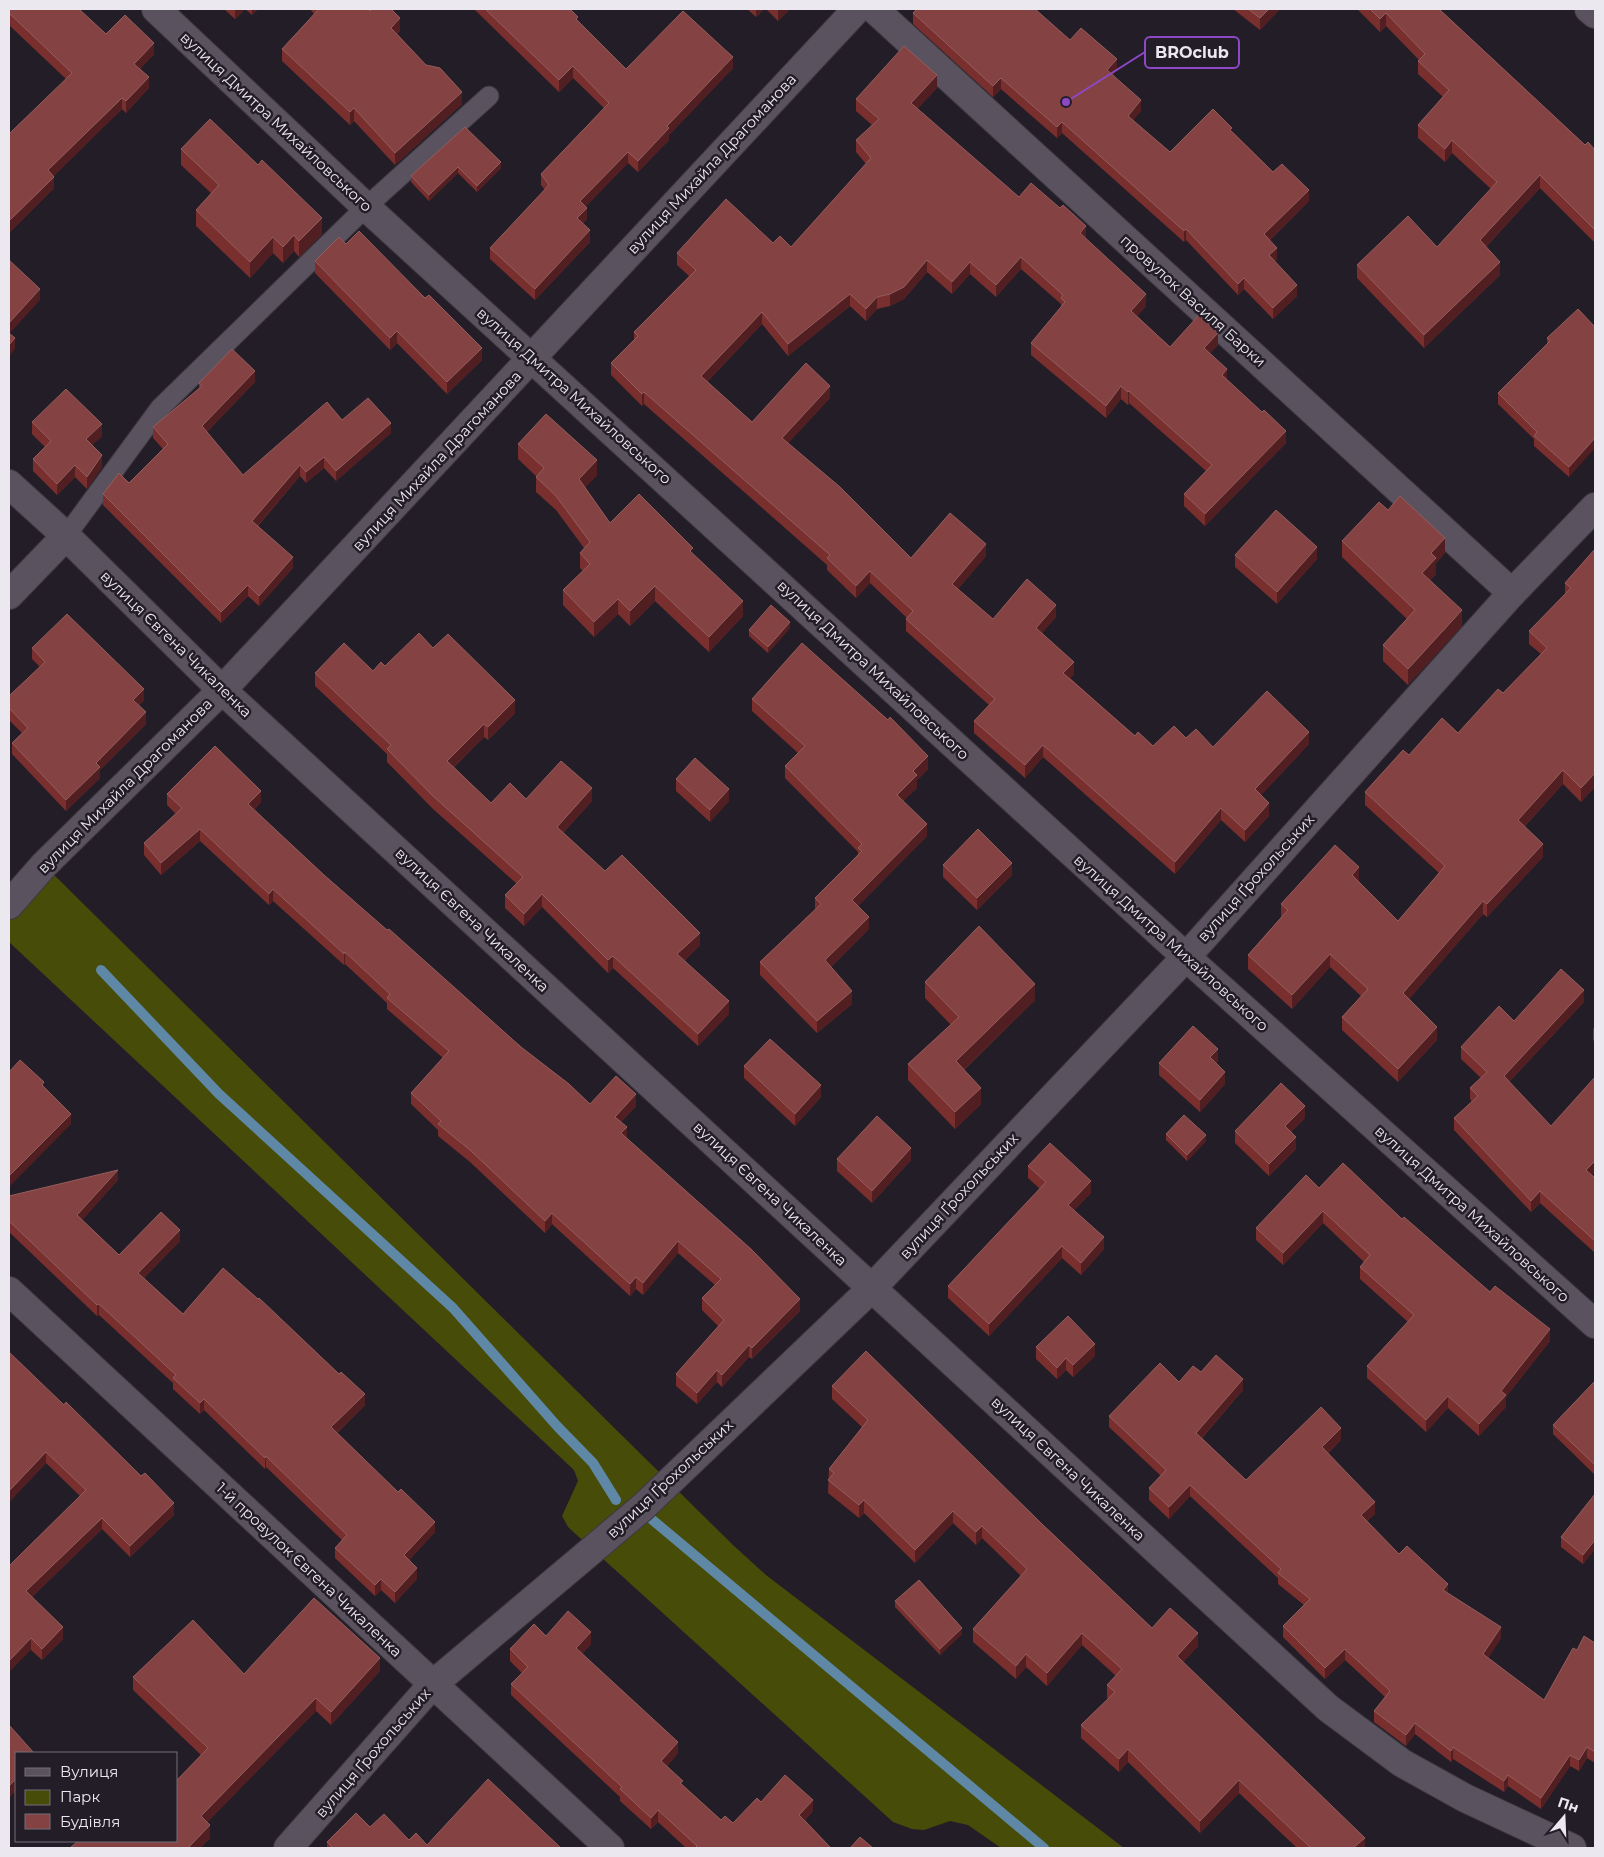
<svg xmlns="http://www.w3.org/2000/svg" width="1604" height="1857" font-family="Montserrat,sans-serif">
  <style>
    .green { fill: #474c09 }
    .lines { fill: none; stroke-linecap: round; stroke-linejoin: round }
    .stream { stroke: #5f87a6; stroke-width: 10 }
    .service-casing { stroke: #3d3841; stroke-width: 21 }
    .minor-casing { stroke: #3d3841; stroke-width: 30 }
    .secondary-casing { stroke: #3d3841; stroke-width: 30 }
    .service { stroke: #5a535f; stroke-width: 19 }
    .minor { stroke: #5a535f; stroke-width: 28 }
    .secondary { stroke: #5a535f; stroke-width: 28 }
    .wall { fill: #782f2d }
    .shaded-wall { fill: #511f22 }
    .building { fill: #844342; stroke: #945d5d }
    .labels { text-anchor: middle; stroke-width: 5; stroke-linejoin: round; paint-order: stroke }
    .street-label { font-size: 15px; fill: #ece8f0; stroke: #231d27 }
    .leader { fill: none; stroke: #8c48c6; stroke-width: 2 }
    .callout-dot { fill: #8c48c6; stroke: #231d27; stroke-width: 2 }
    .callout { fill: #231d27; stroke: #8c48c6; stroke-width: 2 }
    .callout-label { font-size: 16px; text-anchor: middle; font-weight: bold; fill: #ece8f0 }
  </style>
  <rect width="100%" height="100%" fill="#231d27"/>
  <path class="green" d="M44 865 733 1545 766 1575 1124 1848H1001L968 1825 950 1821 924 1830 912 1829 893 1822 568 1527 562 1516 578 1481 574 1470 9 942V905Z"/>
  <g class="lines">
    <g class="stream">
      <path d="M101 970 219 1094 453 1308 557 1426 593 1463 616 1500"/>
      <path d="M649 1517 1044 1848"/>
    </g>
    <g class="service-casing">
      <path id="service" d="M66 536 160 408 366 207 489 96"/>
    </g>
    <g class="minor-casing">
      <g id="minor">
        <path d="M156 9 366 207 1186 957 1595 1324"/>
        <path d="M874 9 1512 593"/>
        <path d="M9 484 66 536 222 690 1328 1708 1402 1763 1465 1798 1572 1848"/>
        <path d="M9 595 66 536"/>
        <path d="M9 905 44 865 222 690 857 9"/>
        <path d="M9 1291 610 1848"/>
        <path d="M288 1848 432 1685 643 1507 872 1288 1186 957 1512 593 1595 507"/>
      </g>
    </g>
    <g class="secondary-casing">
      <path id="secondary" d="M1589 9 1595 14"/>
    </g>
    <use href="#service" class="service"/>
    <use href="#minor" class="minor"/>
    <use href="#secondary" class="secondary"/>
  </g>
  <g class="wall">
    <path d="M9 9 106 34 154 54 140 69 149 88 126 113 122 109 53 176 54 188 9 233 66 79 9 25Z"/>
    <path d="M224 9H258L252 15 245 9 235 19Z"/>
    <path d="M310 9H368L400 31 397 34 462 104 395 165 354 121 350 125 282 61V49L314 14Z"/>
    <path d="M474 9H570L578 21 626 69 733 68 669 135V140L638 172 628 163 586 206 587 219 583 223 590 242 535 300 490 259V248L545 190 541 185V174L604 108 573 78 559 92Z"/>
    <path d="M747 9H764L756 17Z"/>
    <path d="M766 9H790L778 21Z"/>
    <path d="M1233 9H1280L1260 30Z"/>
    <path d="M1357 9H1439L1585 145 1595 150V243L1540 188 1486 247 1500 275 1424 348 1357 278V265L1437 247 1491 189 1452 153 1445 162 1418 138V125L1443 97 1418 74V61L1419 60 1386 26 1380 32Z"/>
    <path d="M913 13 1070 40 1117 70 1113 75 1141 111 1133 120 1170 152 1232 131 1273 172 1309 201 1270 240 1277 259 1274 261 1297 296 1273 319 1244 289 1238 295 1186 240 1184 242 1062 133 1057 138 1001 89 993 97 913 24Z"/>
    <path d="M937 88 917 109 1019 197 1086 238V239L1146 306 1137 316 1170 347 1218 345 1210 353 1227 380 1286 443 1205 526 1184 506V494L1206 471 1129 403 1128 405 1121 399 1106 418 1031 355V343L1061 308V304L1021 269 996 297 970 274 952 294 927 272 904 299 890 306 877 309 866 321 850 306 788 356 762 324 707 382 752 422 830 398 788 443 911 558 986 556 958 589 993 619 1056 617 1042 633 1074 674 1070 678 1135 736 1153 746 1186 738 1213 747 1309 744 1261 795 1269 816 1245 842 1221 820 1175 874 1043 757 1025 778 974 733V721L989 705 906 631V619L907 618 870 583 856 598 827 570V565L644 404 642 406 611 375V363L634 340V332L689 276 677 265V253L773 243 791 247 866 164 856 152V140L872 125 856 111V99Z"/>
    <path d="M465 127 501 168 477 192 458 173 429 201 411 182V176Z"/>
    <path d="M181 149 322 234 299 257 294 251 283 263 273 253 250 278 196 226V210L211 193 181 165Z"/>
    <path d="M315 261 482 360 447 394 397 343 390 350 315 273Z"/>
    <path d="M1595 327 1569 477 1534 446V439L1498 404V393L1547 344V338Z"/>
    <path d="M255 382 207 432 243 475 342 420 391 433 336 481 324 468 306 483 300 476 258 526 293 568 259 606 248 596 221 623 103 505V494L129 483 163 449 153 438V427L199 389V383Z"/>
    <path d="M32 422 102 436 92 445 102 467 87 489 75 477 57 495 33 471V459L45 447 32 434Z"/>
    <path d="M518 444 597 475 585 487 610 523 693 554 743 616 709 652 655 601 630 626 618 614 594 637 563 605V590L583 571 580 568V553L584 548 556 510 536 492V477H537L518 459Z"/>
    <path d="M1388 510 1445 553 1436 563V574L1430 580 1462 626 1408 685 1383 661V645L1407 619 1342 557V541Z"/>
    <path d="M1595 549V787L1581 802 1563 784 1525 826 1543 857 1487 917 1483 914 1409 999 1437 1040 1398 1082 1342 1030V1017L1361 996 1330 967 1292 1009 1248 969V955L1281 917V904L1359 880 1358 881 1398 921 1439 873 1365 805V792L1409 755 1458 733 1503 693 1541 654 1529 644V631L1565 594V583Z"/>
    <path d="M1235 555 1317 559 1277 604 1235 567Z"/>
    <path d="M790 628 768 653 749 636V630Z"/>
    <path d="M32 648 144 700 139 705 146 724 100 770V778L66 811 12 754V743L22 733 9 720V696L40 667 32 659Z"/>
    <path d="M433 648 515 713 488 740 484 737 454 767 491 803 526 799 592 801 563 833 605 871 700 945 684 961 729 1014 698 1046 613 968 608 973 542 907 524 926 505 908V895L517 884 433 809 387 762V754L315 686V673L373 671Z"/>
    <path d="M752 699 928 769 917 780V788L903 801 927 836 858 906 869 929 831 967 852 1004 817 1033 760 975V962L815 910V898L858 855V852L785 778V766L798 753 752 711Z"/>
    <path d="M676 779 729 801 710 822 676 791Z"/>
    <path d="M167 794 261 802 254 810 324 875 521 1047 590 1104 636 1106 621 1122 627 1139 800 1311 752 1359 749 1357 722 1387 717 1382 697 1404 676 1386V1374L718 1326 702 1310V1298L715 1285 678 1253 643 1295 636 1289 630 1296 552 1224 545 1233 470 1162 438 1136V1130L411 1104V1093L443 1058 387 1009V1003L345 964 344 965 273 901 269 905 200 841 161 875 144 855V843L176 814 167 805Z"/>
    <path d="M943 865 1012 875 977 910 943 877Z"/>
    <path d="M925 982 1035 1000 964 1070 981 1104 955 1129 908 1080V1064L951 1025 925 998Z"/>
    <path d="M1584 1002 1509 1082 1595 1178V1253L1540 1203 1531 1212 1454 1130V1118L1472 1102 1470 1099V1088L1481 1078 1461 1059V1047L1514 1021Z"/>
    <path d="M1595 1026V1042L1593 1040V1029Z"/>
    <path d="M1218 1061 1216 1063 1225 1084 1200 1112 1159 1075V1063Z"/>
    <path d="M744 1066 821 1097 795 1126 744 1078Z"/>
    <path d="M1305 1118 1291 1132 1296 1149 1269 1176 1235 1143V1131Z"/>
    <path d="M1166 1134 1206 1141 1187 1161 1166 1140Z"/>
    <path d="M837 1159 911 1160 872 1203 837 1171Z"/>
    <path d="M1028 1166 1091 1193 1074 1210 1104 1249 1081 1275 1062 1258 989 1336 948 1298V1286L1040 1189 1028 1178Z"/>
    <path d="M118 1180 82 1220 119 1255 180 1241 144 1278 183 1314 365 1405 337 1433 435 1532 409 1560 417 1579 395 1603 381 1590 375 1596 335 1558V1548L342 1540 266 1467 265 1469 204 1410 200 1414 173 1389V1383L99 1315 97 1316 9 1232V1196Z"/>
    <path d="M1319 1188 1402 1219 1490 1292 1550 1341 1506 1397V1407L1479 1436 1448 1408 1426 1432 1367 1378V1366L1408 1322 1360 1279V1267L1364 1262 1323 1223 1283 1265 1256 1240V1228Z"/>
    <path d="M1036 1347 1095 1356 1073 1377 1066 1370 1057 1379 1036 1359Z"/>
    <path d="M9 1352 174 1515 130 1557 102 1529 32 1597 63 1639 42 1660 31 1650 9 1566 80 1496 46 1463 9 1502Z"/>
    <path d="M1595 1381V1475L1553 1434V1425Z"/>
    <path d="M1179 1382 1243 1390 1202 1438 1246 1480 1341 1440 1328 1453 1375 1514 1367 1521 1399 1554 1448 1593 1501 1638 1488 1658 1544 1700 1577 1650 1595 1643V1763L1587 1758 1579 1771 1570 1766 1541 1809 1508 1786 1504 1792 1453 1759 1451 1762 1415 1734 1406 1746 1374 1722V1711L1385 1697 1345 1660 1325 1679 1283 1637V1626L1304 1605 1278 1584V1578L1190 1496 1169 1519 1149 1500V1488L1161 1476 1109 1427V1416Z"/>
    <path d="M832 1386 1042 1524 1152 1628 1198 1646 1183 1662 1365 1848H1297L1239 1793 1200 1833 1128 1762 1119 1772 1081 1738V1725L1108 1699 1107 1698V1685L1116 1676 1082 1645 1047 1686 1026 1667 1016 1679 973 1642V1629L1021 1576 982 1538 976 1545 953 1523 915 1563 864 1513 859 1518 828 1493 829 1469 862 1427 832 1399Z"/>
    <path d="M1595 1494V1549L1583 1564 1561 1547V1537Z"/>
    <path d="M895 1601 962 1634 940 1655 895 1607Z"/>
    <path d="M546 1636 591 1644 582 1654 678 1753 667 1766 683 1785 721 1820 733 1823 761 1802 813 1811 805 1820 831 1848H686L658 1822 651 1829 620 1801V1797L511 1695V1684L522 1673 510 1661V1649Z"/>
    <path d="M380 1671 331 1725 316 1711 207 1822 210 1838 200 1848H71V1847L176 1841 201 1755 133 1690V1677Z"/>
    <path d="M370 1827 427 1845 561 1848H327V1842Z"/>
  </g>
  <g class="shaded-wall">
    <path d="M235 9H245L235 19Z"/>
    <path d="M252 9H258L252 15Z"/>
    <path d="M756 9H764L756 17Z"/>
    <path d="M778 9H790L778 21Z"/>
    <path d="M1269 9H1280L1260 30V18Z"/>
    <path d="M1386 13V26L1380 32V19Z"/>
    <path d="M400 18V31L391 40V28Z"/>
    <path d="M154 43V54L134 75V64Z"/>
    <path d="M733 57V68L669 135V140L638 172V161L667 126Z"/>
    <path d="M1117 59V70L1107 81V70Z"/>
    <path d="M573 66V78L559 92V80Z"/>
    <path d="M937 75V88L911 116V103Z"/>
    <path d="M149 77V88L126 113V101Z"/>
    <path d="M1001 78V89L993 97V86Z"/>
    <path d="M462 92V104L395 165V153Z"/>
    <path d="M122 98V109L48 182V170Z"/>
    <path d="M1141 100V111L1128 127V116Z"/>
    <path d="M354 108V121L350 125V112Z"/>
    <path d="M1062 122V133L1057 138V127Z"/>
    <path d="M1452 140V153L1445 162V149Z"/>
    <path d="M628 152V163L580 212V201Z"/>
    <path d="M501 162V168L477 192V186Z"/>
    <path d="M458 167V173L429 201V195Z"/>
    <path d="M1540 175V188L1480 253V240Z"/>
    <path d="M54 177V188L9 233V221Z"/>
    <path d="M1309 190V201L1264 245V234Z"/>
    <path d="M587 208V219L577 229V218Z"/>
    <path d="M322 218V234L299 257V241Z"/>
    <path d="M1086 226V238L1080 245V233Z"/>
    <path d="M1186 229V240L1184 242V231Z"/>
    <path d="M590 230V242L535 300V289Z"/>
    <path d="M294 235V251L283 263V247Z"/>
    <path d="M273 237V253L250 278V262Z"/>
    <path d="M1277 248V259L1269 266V255Z"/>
    <path d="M1021 257V269L996 297V285Z"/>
    <path d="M927 260V272L904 299 890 306V294Z"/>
    <path d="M970 262V274L952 294V282Z"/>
    <path d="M1500 262V275L1424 348V335Z"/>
    <path d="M1244 278V289L1238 295V284Z"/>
    <path d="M1297 285V296L1273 319V308Z"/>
    <path d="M40 289V300L9 334V323Z"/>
    <path d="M850 294V306L788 356V344Z"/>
    <path d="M1146 294V306L1131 323V311Z"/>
    <path d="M877 297V309L866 321V309Z"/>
    <path d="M762 312V324L701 388V376Z"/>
    <path d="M397 331V343L390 350V338Z"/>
    <path d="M1218 333V345L1204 360V348Z"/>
    <path d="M15 338V349L9 357V345Z"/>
    <path d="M482 348V360L447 394V382Z"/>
    <path d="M1227 369V381L1222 375Z"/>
    <path d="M255 371V382L202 437V426Z"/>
    <path d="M830 386V398L782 450V438Z"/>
    <path d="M1121 386V399L1106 418V406Z"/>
    <path d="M1129 391V403L1128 405V392Z"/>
    <path d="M644 392V404L642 406V394Z"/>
    <path d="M391 423V433L336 481V471Z"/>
    <path d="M102 424V436L86 451V439Z"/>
    <path d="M1286 431V443L1205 526V514Z"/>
    <path d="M1595 438V448L1569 477V467Z"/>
    <path d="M102 455V467L87 489V477Z"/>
    <path d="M324 457V468L306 483V472Z"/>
    <path d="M597 460V475L579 494V479Z"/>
    <path d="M75 465V477L57 495V484Z"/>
    <path d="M300 465V476L252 532V521Z"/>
    <path d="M1445 538V553L1436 563V574L1422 588V573L1431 553Z"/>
    <path d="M986 544V556L952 596V584Z"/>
    <path d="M1317 547V559L1277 604V592Z"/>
    <path d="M293 557V568L259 606V596Z"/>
    <path d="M870 571V583L856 598V586Z"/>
    <path d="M248 585V596L221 623V612Z"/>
    <path d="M655 586V601L630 626V611Z"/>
    <path d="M618 599V614L594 637V622Z"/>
    <path d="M743 601V616L709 652V637Z"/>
    <path d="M1056 605V617L1036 640V628Z"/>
    <path d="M1462 610V626L1408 685V669Z"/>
    <path d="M790 622V628L768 653V647Z"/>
    <path d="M1074 662V674L1063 685V673Z"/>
    <path d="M144 689V700L133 711V700Z"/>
    <path d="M515 700V713L488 740V727Z"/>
    <path d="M146 712V724L100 770V778L66 811V800L96 763Z"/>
    <path d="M484 724V737L447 773V761Z"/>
    <path d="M1309 732V744L1255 802V789Z"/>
    <path d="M1043 745V757L1025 778V765Z"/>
    <path d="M928 756V769L917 780V788L897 807V795L913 771Z"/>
    <path d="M1563 770V784L1518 833V820Z"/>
    <path d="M1595 773V787L1581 802V788Z"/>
    <path d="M592 788V801L557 839V827Z"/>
    <path d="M729 789V801L710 822V810Z"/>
    <path d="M261 791V802L248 816V804Z"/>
    <path d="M1269 803V816L1245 842V830Z"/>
    <path d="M1221 808V820L1175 874V862Z"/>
    <path d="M927 824V836L852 912V900Z"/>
    <path d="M200 829V841L161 875V863Z"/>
    <path d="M1543 844V857L1487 917V904Z"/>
    <path d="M1012 863V875L977 910V898Z"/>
    <path d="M1359 867V880L1352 888V875Z"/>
    <path d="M273 889V901L269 905V894Z"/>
    <path d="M542 894V907L524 926V914Z"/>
    <path d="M1483 901V914L1403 1006V993Z"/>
    <path d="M869 917V929L825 973V960Z"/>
    <path d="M700 933V945L677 967V954Z"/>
    <path d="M345 952V964L344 965V954Z"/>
    <path d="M1330 954V967L1292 1009V995Z"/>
    <path d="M613 956V968L608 973V960Z"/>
    <path d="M1035 984V1000L956 1077V1061Z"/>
    <path d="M1584 990V1002L1504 1087V1076Z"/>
    <path d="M852 991V1004L817 1033V1021Z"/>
    <path d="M729 1001V1014L698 1046V1034Z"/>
    <path d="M1437 1027V1040L1398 1082V1069Z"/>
    <path d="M1218 1049V1061L1210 1069V1057Z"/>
    <path d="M1225 1072V1084L1200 1112V1100Z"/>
    <path d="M821 1085V1097L795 1126V1114Z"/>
    <path d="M981 1088V1104L955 1129V1112Z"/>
    <path d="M636 1094V1106L615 1128V1117Z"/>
    <path d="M1305 1106V1118L1285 1138V1126Z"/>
    <path d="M71 1114V1124L9 1187V1176Z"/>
    <path d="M627 1127V1139L621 1133Z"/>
    <path d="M1206 1135V1141L1187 1161V1155Z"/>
    <path d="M1296 1137V1149L1269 1176V1164Z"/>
    <path d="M911 1148V1160L872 1203V1191Z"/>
    <path d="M1595 1161V1172L1586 1182V1170Z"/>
    <path d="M118 1170V1180L77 1226V1215Z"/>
    <path d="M1091 1181V1193L1068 1217V1205Z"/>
    <path d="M1540 1191V1203L1531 1212V1201Z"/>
    <path d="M1323 1211V1223L1283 1265V1253Z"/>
    <path d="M552 1213V1224L545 1233V1221Z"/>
    <path d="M180 1230V1241L138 1284V1273Z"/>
    <path d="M1104 1237V1249L1081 1275V1263Z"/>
    <path d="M678 1241V1253L643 1295V1283Z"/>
    <path d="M1062 1246V1258L989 1336V1324Z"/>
    <path d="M636 1277V1289L630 1296V1284Z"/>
    <path d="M800 1299V1311L752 1359V1348Z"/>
    <path d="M99 1304V1315L97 1316V1305Z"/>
    <path d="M1550 1329V1341L1506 1397V1407L1479 1436V1424L1501 1391Z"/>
    <path d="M1095 1344V1356L1073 1377V1365Z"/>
    <path d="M749 1345V1357L722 1387V1375Z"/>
    <path d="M1066 1358V1370L1057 1379V1368Z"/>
    <path d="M717 1370V1382L697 1404V1393Z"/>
    <path d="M1243 1379V1390L1196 1444V1433Z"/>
    <path d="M365 1394V1405L331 1438V1427Z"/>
    <path d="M1448 1396V1408L1426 1432V1420Z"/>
    <path d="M204 1399V1410L200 1414V1403Z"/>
    <path d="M1341 1428V1440L1322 1458V1447Z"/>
    <path d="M46 1452V1463L9 1502V1491Z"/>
    <path d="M266 1456V1467L265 1469V1458Z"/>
    <path d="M1190 1485V1496L1169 1519V1507Z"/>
    <path d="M864 1500V1513L859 1518V1505Z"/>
    <path d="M1375 1502V1514L1361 1526V1515Z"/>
    <path d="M174 1503V1515L130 1557V1546Z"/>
    <path d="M953 1511V1523L915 1563V1550Z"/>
    <path d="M102 1518V1529L26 1603V1591Z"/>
    <path d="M435 1522V1532L404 1566V1555Z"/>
    <path d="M982 1526V1538L976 1545V1532Z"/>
    <path d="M1595 1540V1549L1583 1564V1555Z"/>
    <path d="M417 1568V1579L395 1603V1592Z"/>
    <path d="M381 1579V1590L375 1596V1585Z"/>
    <path d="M1448 1584V1595L1443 1590Z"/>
    <path d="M63 1627V1639L42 1660V1649Z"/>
    <path d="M1501 1627V1638L1483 1666V1654Z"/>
    <path d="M962 1628V1634L940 1655V1649Z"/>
    <path d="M591 1632V1644L576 1660V1648Z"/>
    <path d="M1082 1633V1645L1047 1686V1673Z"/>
    <path d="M1198 1633V1646L1177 1669V1656Z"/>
    <path d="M31 1638V1650L9 1672V1661Z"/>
    <path d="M1345 1649V1660L1325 1679V1668Z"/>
    <path d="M1026 1654V1667L1016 1679V1666Z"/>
    <path d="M380 1658V1671L331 1725V1712Z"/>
    <path d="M316 1698V1711L201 1829V1816Z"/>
    <path d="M1415 1723V1734L1406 1746V1735Z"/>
    <path d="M678 1742V1753L661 1773V1761Z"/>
    <path d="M1453 1747V1759L1451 1762V1751Z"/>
    <path d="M1587 1747V1758L1579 1771V1760Z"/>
    <path d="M1128 1749V1762L1119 1772V1759Z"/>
    <path d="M1570 1755V1766L1541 1809V1798Z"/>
    <path d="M1508 1775V1786L1504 1792V1781Z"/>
    <path d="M16 1779V1791L9 1798V1786Z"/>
    <path d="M1239 1780V1793L1200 1833V1821Z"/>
    <path d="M813 1800V1811L799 1826V1815Z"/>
    <path d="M658 1810V1822L651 1829V1818Z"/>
    <path d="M210 1825V1838L200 1848H188Z"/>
    <path d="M1365 1838V1848H1353Z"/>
  </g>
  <g class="building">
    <path d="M9 9H79L106 34 125 15 154 43 134 64 149 77 126 101 122 98 48 170 54 177 9 221V134L72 73 9 13Z"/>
    <path d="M319 9H368L370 11 372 9H391L400 18 391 28 426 65 440 68 462 92 395 153 354 108 350 112 282 49Z"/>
    <path d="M485 9H570L578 17 576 19 626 69 683 11 733 57 667 126 669 128 638 161 628 152 580 201 587 208 577 218 590 230 535 289 490 248 549 185 541 174 609 103 573 66 559 80Z"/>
    <path d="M917 9H1035L1070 40 1081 28 1117 59 1107 70 1141 100 1128 116 1170 152 1213 109 1232 128 1230 130 1273 172 1282 164 1309 190 1264 234 1277 248 1269 255 1297 285 1273 308 1244 278 1238 284 1186 229 1184 231 1062 122 1057 127 1001 78 993 86 913 13Z"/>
    <path d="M1248 9H1269L1260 18Z"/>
    <path d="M1370 9H1439L1585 145 1588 142 1595 150V230L1540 175 1480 240 1500 262 1424 335 1357 265 1408 216 1437 247 1497 182 1452 140 1445 149 1418 125 1449 90 1418 61 1425 54 1386 13 1380 19Z"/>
    <path d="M904 46 937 75 911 103 1019 197 1031 183 1060 208 1063 205 1086 226 1080 233 1146 294 1131 311 1170 347 1199 315 1218 333 1204 348 1227 369 1222 375 1262 412 1264 410 1286 431 1205 514 1184 494 1212 465 1129 391 1128 392 1121 386 1106 406 1031 343 1065 302 1061 298 1063 295 1021 257 996 285 970 262 952 282 927 260 904 287 890 294 877 297 866 309 850 294 788 344 762 312 701 376 752 422 806 363 830 386 782 438 840 487 911 558 950 513 986 544 952 584 993 619 1027 579 1056 605 1036 628 1074 662 1063 673 1135 736 1138 732 1153 746 1174 726 1186 738 1196 729 1213 747 1267 691 1309 732 1255 789 1269 803 1245 830 1221 808 1175 862 1043 745 1025 765 974 721 995 699 906 619 913 611 870 571 856 586 827 558 830 555 644 392 642 394 611 363 638 336 634 332 696 270 677 253 726 199 773 243 780 236 791 247 871 158 856 140 879 119 856 99Z"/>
    <path d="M210 119 258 165 262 160 322 218 299 241 294 235 283 247 273 237 250 262 196 210 219 185 181 149Z"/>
    <path d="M465 127 501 162 477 186 458 167 429 195 411 176Z"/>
    <path d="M359 231 425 298 429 295 482 348 447 382 397 331 390 338 315 261 339 237 346 244Z"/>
    <path d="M9 260 40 289 9 323Z"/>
    <path d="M1578 309 1595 327V438L1569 467 1534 436 1537 432 1498 393 1550 341 1547 338Z"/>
    <path d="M9 333 15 338 9 345Z"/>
    <path d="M232 349 255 371 202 426 243 475 327 402 342 420 368 398 391 423 336 471 324 457 306 472 300 465 252 521 293 557 259 596 248 585 221 612 103 494 119 473 129 483 168 444 153 427 202 386 199 383Z"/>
    <path d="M66 389 102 424 86 439 102 455 87 477 75 465 57 484 33 459 51 441 32 422Z"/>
    <path d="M546 414 597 460 579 479 610 523 639 494 693 548 690 551 743 601 709 637 655 586 630 611 618 599 594 622 563 590 590 564 580 553 590 542 556 496 536 477 544 468 518 444Z"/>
    <path d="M1400 496 1445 538 1431 553 1436 558 1422 573 1462 610 1408 669 1383 645 1415 610 1342 541 1379 502 1388 510Z"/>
    <path d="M1276 510 1317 547 1277 592 1235 555Z"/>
    <path d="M1595 549V758L1594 760 1595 761V773L1581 788 1563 770 1518 820 1543 844 1487 904 1483 901 1403 993 1437 1027 1398 1069 1342 1017 1368 989 1330 954 1292 995 1248 955 1288 910 1281 904 1335 845 1359 867 1352 875 1398 921 1445 866 1365 792 1403 750 1409 755 1442 718 1458 733 1498 689 1503 693 1547 648 1529 631 1571 588 1565 583Z"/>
    <path d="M771 605 790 622 768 647 749 630Z"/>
    <path d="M67 614 144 689 133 700 146 712 96 763 100 767 66 800 12 743 28 728 9 708V696L45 662 32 648Z"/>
    <path d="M419 633 433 648 448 634 515 700 488 727 484 724 447 761 491 803 510 783 526 799 561 761 592 788 557 827 605 871 622 855 700 933 677 954 729 1001 698 1034 613 956 608 960 542 894 524 914 505 895 523 877 433 796 387 749 391 745 315 673 344 643 373 671 381 662 385 666Z"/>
    <path d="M802 643 888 720 890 717 928 756 913 771 917 775 897 795 927 824 852 900 869 917 825 960 852 991 817 1021 760 962 821 904 815 898 862 851 858 848 862 844 785 766 805 746 752 699Z"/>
    <path d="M215 746 261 791 248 804 324 875 387 930 389 929 521 1047 569 1084 590 1104 616 1076 636 1094 615 1117 627 1127 621 1133 751 1249 800 1299 752 1348 749 1345 722 1375 717 1370 697 1393 676 1374 724 1320 702 1298 721 1279 678 1241 643 1283 636 1277 630 1284 552 1213 545 1221 470 1150 438 1124 441 1121 411 1093 449 1051 387 998 390 994 345 952 344 954 273 889 269 894 200 829 161 863 144 843 182 808 167 794Z"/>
    <path d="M695 758 729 789 710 810 676 779Z"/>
    <path d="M978 829 1012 863 977 898 943 865Z"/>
    <path d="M979 926 1035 984 956 1061 981 1088 955 1112 908 1064 959 1017 925 982Z"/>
    <path d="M1561 969 1584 990 1504 1076 1551 1126 1595 1077V1161L1586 1170 1595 1178V1241L1540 1191 1531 1201 1454 1118 1478 1096 1470 1088 1487 1072 1461 1047 1499 1006 1514 1021Z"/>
    <path d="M1193 1026 1218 1049 1210 1057 1225 1072 1200 1100 1159 1063Z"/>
    <path d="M770 1039 821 1085 795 1114 744 1066Z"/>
    <path d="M20 1060 44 1082 42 1085 71 1114 9 1176V1072Z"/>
    <path d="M1281 1083 1305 1106 1285 1126 1296 1137 1269 1164 1235 1131Z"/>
    <path d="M1184 1115 1206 1135 1187 1155 1166 1134Z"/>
    <path d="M877 1116 911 1148 872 1191 837 1159Z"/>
    <path d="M1050 1143 1091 1181 1068 1205 1104 1237 1081 1263 1062 1246 989 1324 948 1286 1046 1182 1028 1166Z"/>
    <path d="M1343 1163 1402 1219 1404 1217 1490 1292 1495 1286 1550 1329 1501 1391 1506 1395 1479 1424 1448 1396 1426 1420 1367 1366 1414 1315 1360 1267 1370 1255 1323 1211 1283 1253 1256 1228 1306 1175 1319 1188Z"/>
    <path d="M118 1170 77 1215 119 1255 161 1212 180 1230 138 1273 183 1314 223 1268 258 1299 259 1298 339 1374 341 1372 365 1394 331 1427 398 1492 401 1489 435 1522 404 1555 417 1568 395 1592 381 1579 375 1585 335 1548 347 1535 266 1456 265 1458 204 1399 200 1403 173 1378 176 1375 99 1304 97 1305 9 1221V1196Z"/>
    <path d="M1068 1316 1095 1344 1073 1365 1066 1358 1057 1368 1036 1347Z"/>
    <path d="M866 1351 1042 1524 1152 1628 1170 1608 1198 1633 1177 1656 1365 1838 1353 1848H1311L1239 1780 1200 1821 1128 1749 1119 1759 1081 1725 1115 1692 1107 1685 1122 1669 1082 1633 1047 1673 1026 1654 1016 1666 973 1629 1027 1569 982 1526 976 1532 953 1511 915 1550 864 1500 859 1505 828 1480 834 1473 829 1469 868 1420 832 1386Z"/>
    <path d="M9 1352 64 1405 66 1402 141 1476 145 1473 174 1503 130 1546 102 1518 26 1591 63 1627 42 1649 31 1638 9 1661V1566L86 1490 46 1452 9 1491Z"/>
    <path d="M1216 1355 1243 1379 1196 1433 1246 1480 1321 1407 1341 1428 1322 1447 1375 1502 1361 1515 1399 1554 1407 1546 1448 1584 1443 1590 1501 1627 1483 1654 1544 1700 1573 1648 1577 1650 1584 1636 1595 1643V1752L1587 1747 1579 1760 1570 1755 1541 1798 1508 1775 1504 1781 1453 1747 1451 1751 1415 1723 1406 1735 1374 1711 1390 1691 1345 1649 1325 1668 1283 1626 1310 1599 1278 1573 1281 1569 1190 1485 1169 1507 1149 1488 1166 1470 1109 1416 1160 1363 1179 1382 1193 1366 1201 1372Z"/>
    <path d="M1595 1381V1465L1553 1425Z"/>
    <path d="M1595 1494V1540L1583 1555 1561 1537Z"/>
    <path d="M919 1580 962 1628 940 1649 895 1601Z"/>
    <path d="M314 1598 380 1658 331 1712 316 1698 201 1816 210 1825 188 1848H72L71 1847 78 1841H176V1781L208 1748 133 1677 193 1620 244 1674Z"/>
    <path d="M568 1611 591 1632 576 1648 678 1742 661 1761 683 1781 680 1783 721 1820 725 1816 733 1823 757 1798 761 1802 785 1775 813 1800 799 1815 831 1848H695L697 1846 658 1810 651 1818 620 1789 622 1787 511 1684 528 1667 510 1649 534 1624 546 1636Z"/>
    <path d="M9 1725 34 1753H16V1779L9 1786Z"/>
    <path d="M488 1779 561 1848H333L327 1842 356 1813 370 1827 384 1814 409 1840 416 1833 427 1845Z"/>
    <path d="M860 1837 873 1848H850Z"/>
  </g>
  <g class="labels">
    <g class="street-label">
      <text transform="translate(276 122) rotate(43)" y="5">вулиця Дмитра Михайловського</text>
      <text transform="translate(712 164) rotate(-47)" y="5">вулиця Михайла Драгоманова</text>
      <text transform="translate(1193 301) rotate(42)" y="5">провулок Василя Барки</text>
      <text transform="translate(574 396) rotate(42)" y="5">вулиця Дмитра Михайловського</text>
      <text transform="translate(437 461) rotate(-47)" y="5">вулиця Михайла Драгоманова</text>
      <text transform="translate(176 644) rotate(44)" y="5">вулиця Євгена Чикаленка</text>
      <text transform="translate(873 670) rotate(43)" y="5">вулиця Дмитра Михайловського</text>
      <text transform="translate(125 786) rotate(-45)" y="5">вулиця Михайла Драгоманова</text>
      <text transform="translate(1256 878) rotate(-48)" y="5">вулиця Ґрохольських</text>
      <text transform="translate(472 920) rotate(43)" y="5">вулиця Євгена Чикаленка</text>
      <text transform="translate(1171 943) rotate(42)" y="5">вулиця Дмитра Михайловського</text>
      <text transform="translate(770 1194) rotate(43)" y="5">вулиця Євгена Чикаленка</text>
      <text transform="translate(959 1196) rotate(-47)" y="5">вулиця Ґрохольських</text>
      <text transform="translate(1472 1214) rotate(42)" y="5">вулиця Дмитра Михайловського</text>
      <text transform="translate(1068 1469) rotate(43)" y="5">вулиця Євгена Чикаленка</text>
      <text transform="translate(670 1479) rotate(-43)" y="5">вулиця Ґрохольських</text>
      <text transform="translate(309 1570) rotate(43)" y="5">1-й провулок Євгена Чикаленка</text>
      <text transform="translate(373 1753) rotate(-49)" y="5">вулиця Ґрохольських</text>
    </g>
  </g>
  <path class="leader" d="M1066 102L1145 52"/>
  <circle class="callout-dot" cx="1066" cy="102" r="5"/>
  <rect class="callout" x="1145" y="37" width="94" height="31" rx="5"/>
  <g class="callout-label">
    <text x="1192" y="58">BROclub</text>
  </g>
  <rect width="1604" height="1857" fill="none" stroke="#ece8f0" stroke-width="20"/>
  <rect x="15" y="1752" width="162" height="90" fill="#231d27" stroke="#736e77"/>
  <rect x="25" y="1768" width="25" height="8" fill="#5a535f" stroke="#736e77"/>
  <text x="60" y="1777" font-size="15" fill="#ece8f0">Вулиця</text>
  <rect x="25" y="1790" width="25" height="15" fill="#474c09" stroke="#736e77"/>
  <text x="60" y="1802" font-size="15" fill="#ece8f0">Парк</text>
  <rect x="25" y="1814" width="25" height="15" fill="#844342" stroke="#736e77"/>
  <text x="60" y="1827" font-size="15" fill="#ece8f0">Будівля</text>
  <g transform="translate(1564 1817) rotate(19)" stroke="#231d27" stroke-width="4" paint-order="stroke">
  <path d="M0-4L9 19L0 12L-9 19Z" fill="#ece8f0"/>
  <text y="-8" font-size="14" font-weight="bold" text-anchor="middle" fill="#ece8f0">Пн</text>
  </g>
</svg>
